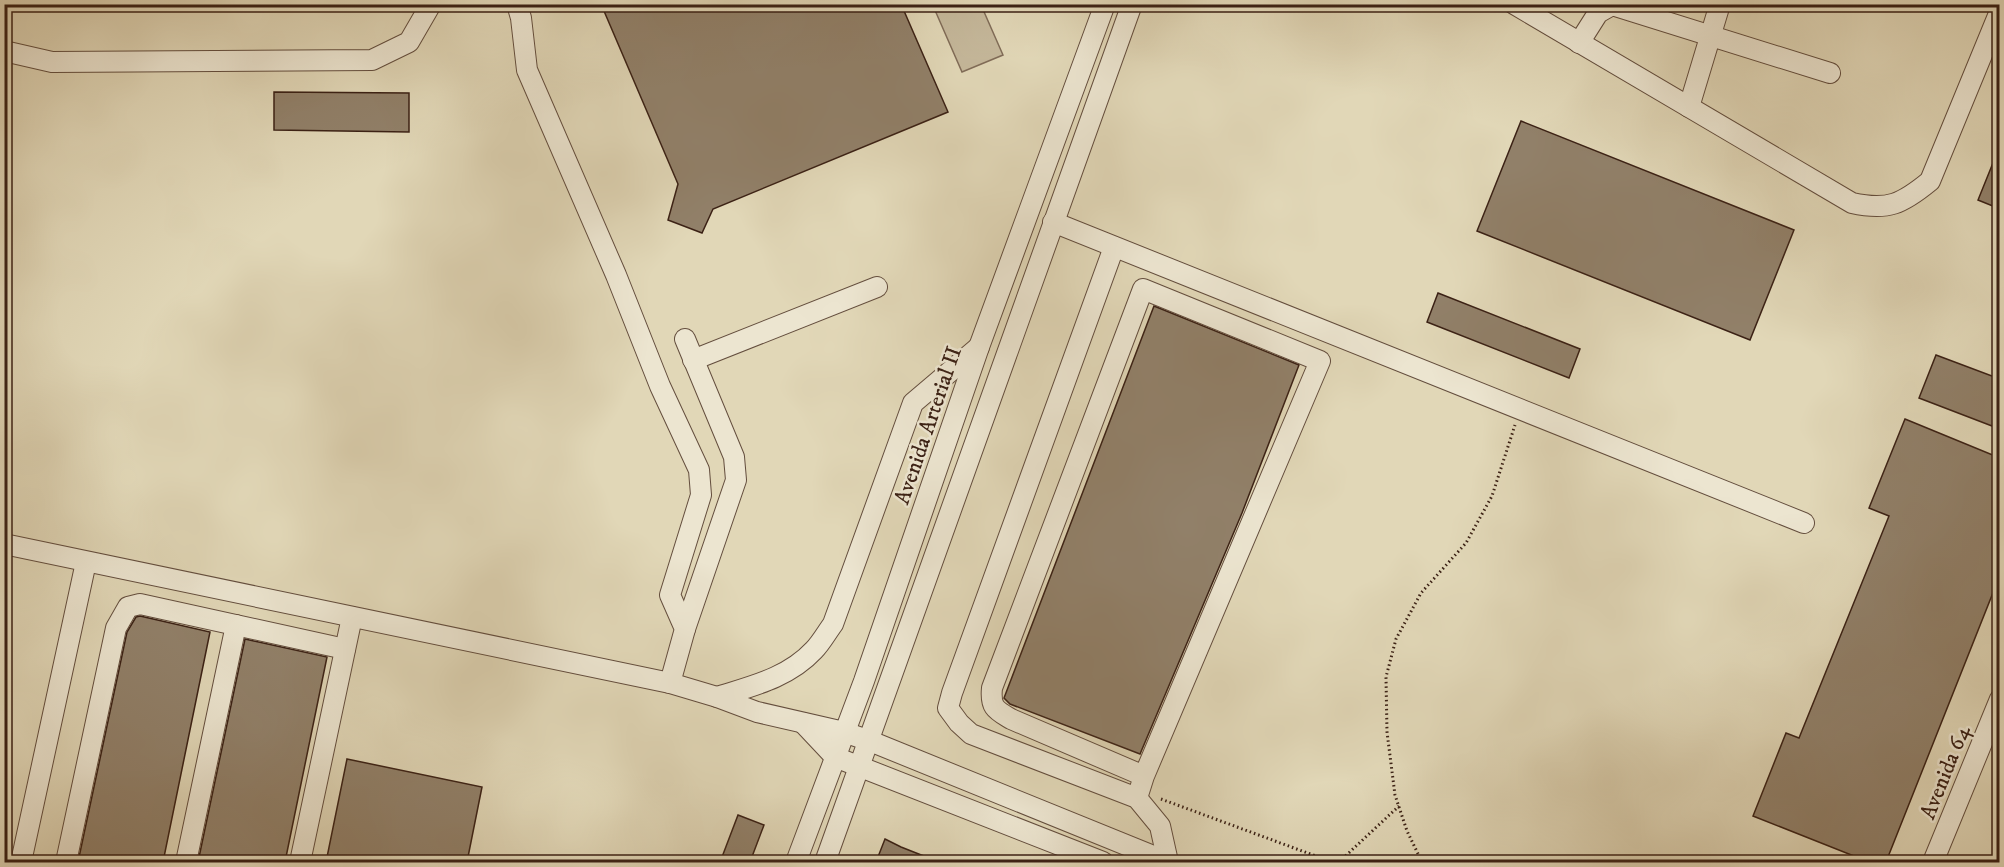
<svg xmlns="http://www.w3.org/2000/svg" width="2004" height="867" font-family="'IM FELL DW Pica',serif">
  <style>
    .green { fill: #c5b89b; stroke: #806c58; stroke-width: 1.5 }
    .building { fill: #918069; stroke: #3b2115; stroke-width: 1.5 }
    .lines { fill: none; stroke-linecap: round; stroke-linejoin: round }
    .minor-casing { stroke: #644e3e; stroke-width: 22 }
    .path { stroke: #3b2115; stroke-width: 3; stroke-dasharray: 1.5 3; stroke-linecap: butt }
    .minor { stroke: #ece5d0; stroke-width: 20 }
    .labels { text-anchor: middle; stroke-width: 5; stroke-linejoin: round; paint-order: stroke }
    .street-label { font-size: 22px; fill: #3b2115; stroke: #ece5d0 }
  </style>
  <rect width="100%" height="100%" fill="#e1d7b7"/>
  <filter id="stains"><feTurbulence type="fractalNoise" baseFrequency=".00333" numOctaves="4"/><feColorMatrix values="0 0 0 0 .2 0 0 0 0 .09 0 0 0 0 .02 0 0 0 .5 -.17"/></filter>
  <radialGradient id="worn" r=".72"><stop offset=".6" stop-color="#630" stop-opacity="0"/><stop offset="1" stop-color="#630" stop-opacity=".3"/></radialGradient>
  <path class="green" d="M941 5H981L1003 55 962 72 934 8Z"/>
  <g class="building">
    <path d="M601 4H901L948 112 713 209 702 233 668 220 678 184Z"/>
    <path d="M274 92 409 93V132L274 130Z"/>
    <path d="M1521 121 1794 230 1750 340 1477 231Z"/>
    <path d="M1999 148H2000V209L1978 200Z"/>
    <path d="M1438 293 1580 349 1569 378 1427 322Z"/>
    <path d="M1154 306 1299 365 1242 513 1140 754 1010 704 1004 698Z"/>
    <path d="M1936 355 2000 379V407L1992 426 1919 398Z"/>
    <path d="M1905 419 2000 458V575L1886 862H1869L1753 816 1786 733 1799 738 1889 516 1869 508Z"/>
    <path d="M140 616 210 632 163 862H78L127 632 136 617Z"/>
    <path d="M245 639 327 657 285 862H198Z"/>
    <path d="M347 759 482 787 467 862H326Z"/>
    <path d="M738 815 764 825 750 862H736L722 857Z"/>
    <path d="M885 839 901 847 939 862H876Z"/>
  </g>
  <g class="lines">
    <g class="minor-casing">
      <g id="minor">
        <path d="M517 4 521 18 527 70 616 275 660 386 699 470 701 495 670 595 685 629 670 683"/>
        <path d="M1514 4 1852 203C1888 211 1902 204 1930 181L2000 11"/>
        <path d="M1579 43 1598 13 1612 5 1830 73"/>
        <path d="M4 51 52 62 372 60 409 42 431 4"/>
        <path d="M1689 107 1720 4"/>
        <path d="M1053 222 1804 523"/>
        <path d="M1114 247 952 693 948 708 959 723 971 734 1137 798 1160 826 1168 862"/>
        <path d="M685 339 734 457 736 480 685 629"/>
        <path d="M693 360 877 287"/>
        <path d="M4 544 670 683 717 697 757 712 844 732 870 741 1168 862"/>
        <path d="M717 697C752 686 788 678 814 650 821 643 827 632 833 624L913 403 979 347"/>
        <path d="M803 723 835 757 1103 862"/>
        <path d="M1137 798 1144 776 1320 361 1143 289 992 688C990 708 996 710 1011 719L1144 776"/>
        <path d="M21 862 86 562"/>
        <path d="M66 862 116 628 128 607 140 604 345 649"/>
        <path d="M186 862 236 625"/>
        <path d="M300 862 352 617"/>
        <path d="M796 862 864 681 979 347 1105 4"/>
        <path d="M825 862 1132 4"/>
        <path d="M1933 862 2000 699"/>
      </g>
    </g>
    <g class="path">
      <path d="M1161 799 1332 862"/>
      <path d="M1339 862 1399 806"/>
      <path d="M1422 862 1407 831 1395 795 1387 732 1386 677 1396 639 1421 593 1466 543 1492 496 1515 425"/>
    </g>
    <use href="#minor" class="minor"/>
  </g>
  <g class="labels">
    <g class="street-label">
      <text transform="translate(927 425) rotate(-71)" y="8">Avenida Arterial II</text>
      <text transform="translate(1944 772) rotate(-68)" y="8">Avenida 64</text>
    </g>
  </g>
  <rect width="2004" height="867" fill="none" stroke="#e1d7b7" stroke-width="24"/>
  <rect x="6" y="6" width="1992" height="855" fill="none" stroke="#3b2115" stroke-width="3"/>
  <rect x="12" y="12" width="1980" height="843" fill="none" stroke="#3b2115" stroke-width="1.5"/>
  <rect width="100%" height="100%" filter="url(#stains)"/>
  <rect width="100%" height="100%" fill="url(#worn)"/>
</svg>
